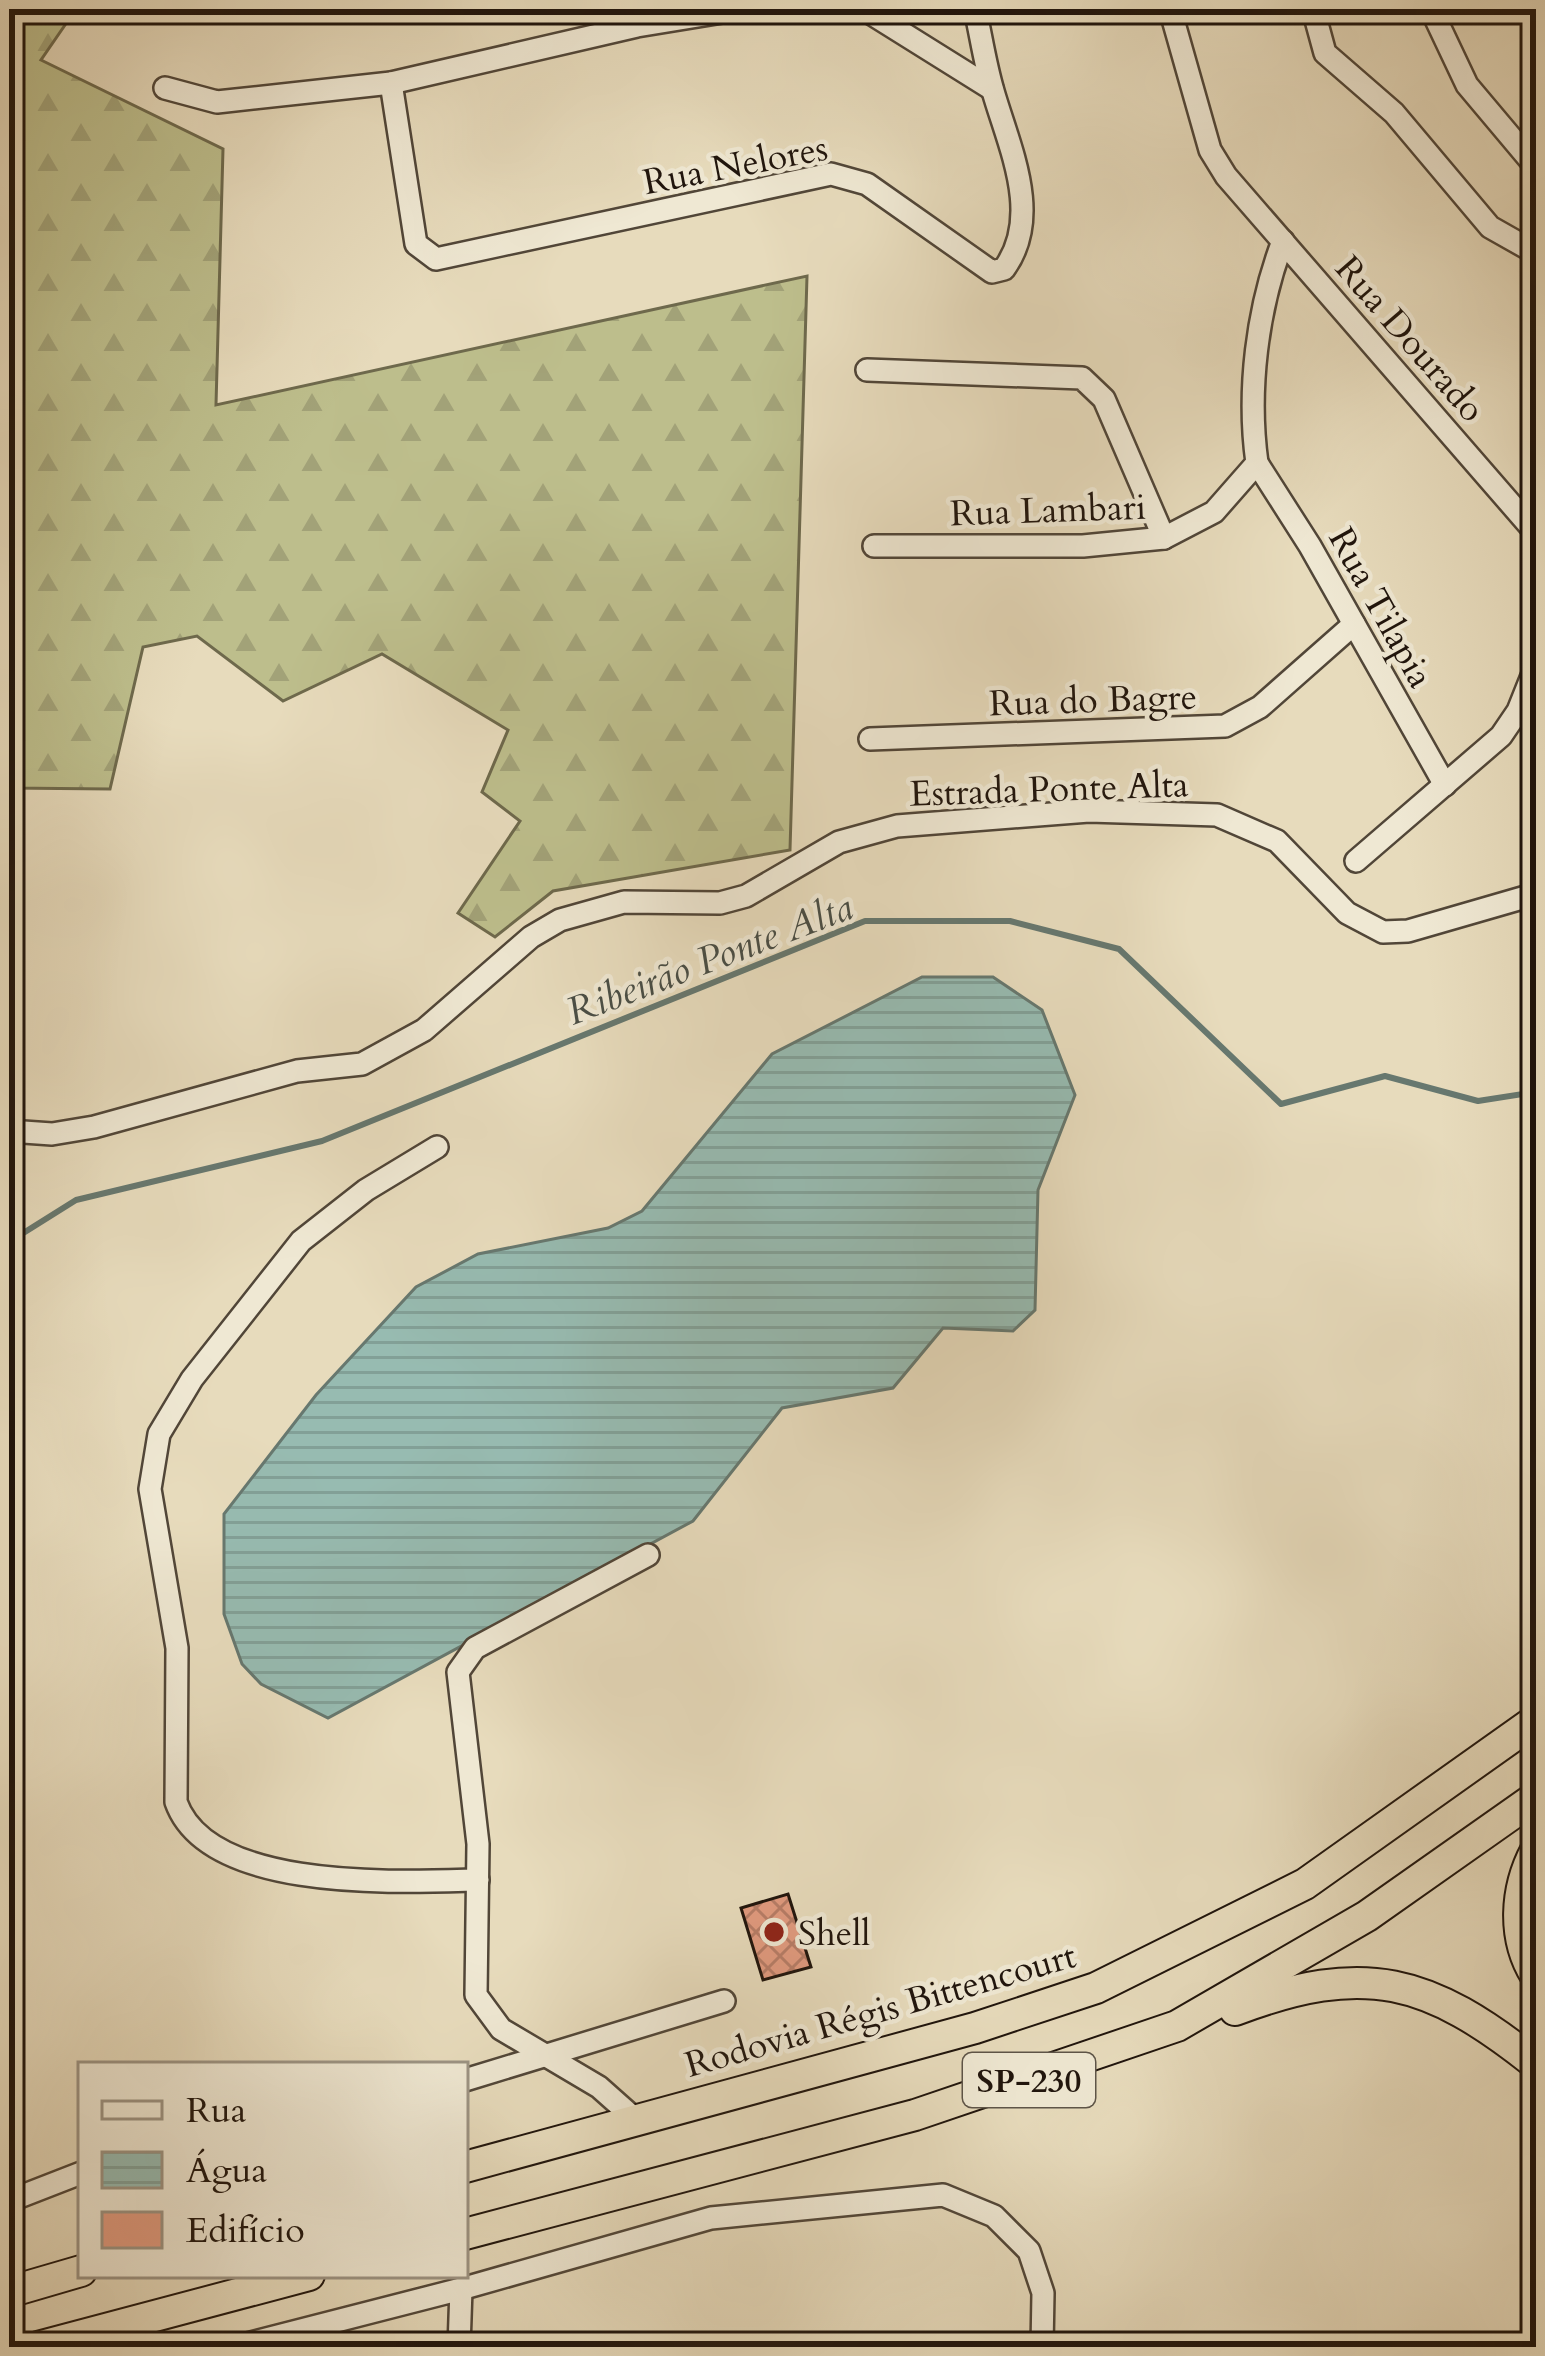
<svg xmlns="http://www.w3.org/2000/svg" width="1545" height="2356" font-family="Cardo,serif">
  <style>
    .forest { fill: url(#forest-firs); stroke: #6e694c; stroke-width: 3 }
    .water { fill: url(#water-rules); stroke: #67786f; stroke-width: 3 }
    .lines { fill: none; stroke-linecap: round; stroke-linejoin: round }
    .stream { stroke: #67786f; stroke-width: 6 }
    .building { fill: url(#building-cross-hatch); stroke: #1f140c; stroke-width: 3 }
    .minor-casing { stroke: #514638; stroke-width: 26 }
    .highway-casing { stroke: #1f140c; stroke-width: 34 }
    .minor { stroke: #efe8d3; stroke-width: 21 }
    .highway { stroke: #e7dbbc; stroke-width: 30 }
    .poi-dot { fill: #8f2418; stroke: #efe8d3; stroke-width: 4.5 }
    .labels { text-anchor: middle; stroke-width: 9; stroke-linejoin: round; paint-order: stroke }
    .shield { fill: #efe8d3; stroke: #5d5448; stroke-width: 3 }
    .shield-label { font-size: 33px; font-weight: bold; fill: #1f140c }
    .street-label { font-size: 36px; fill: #1f140c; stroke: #efe8d3 }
    .poi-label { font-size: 36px; fill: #1f140c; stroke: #efe8d3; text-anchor: start }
    .water-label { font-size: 39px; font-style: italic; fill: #494e46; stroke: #efe8d3 }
  </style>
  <defs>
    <pattern id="forest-firs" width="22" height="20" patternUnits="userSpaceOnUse" patternTransform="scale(3)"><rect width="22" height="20" fill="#bdbe8c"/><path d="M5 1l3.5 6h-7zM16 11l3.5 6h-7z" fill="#a2a278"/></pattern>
    <pattern id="water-rules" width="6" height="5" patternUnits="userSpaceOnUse" patternTransform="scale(3)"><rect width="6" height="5" fill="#97bbb1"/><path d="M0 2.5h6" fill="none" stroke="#82a097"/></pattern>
    <pattern id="building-cross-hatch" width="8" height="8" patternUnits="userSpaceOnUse" patternTransform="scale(3)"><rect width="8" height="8" fill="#e29b80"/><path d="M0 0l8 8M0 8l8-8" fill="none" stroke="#b77d67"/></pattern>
  </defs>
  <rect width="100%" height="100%" fill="#e7dbbc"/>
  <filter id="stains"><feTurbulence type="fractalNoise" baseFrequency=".00167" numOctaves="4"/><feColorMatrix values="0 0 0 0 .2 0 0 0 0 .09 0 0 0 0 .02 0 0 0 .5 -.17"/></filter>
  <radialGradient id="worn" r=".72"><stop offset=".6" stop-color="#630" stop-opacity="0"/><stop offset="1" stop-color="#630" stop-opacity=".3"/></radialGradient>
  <path class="forest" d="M9 9H76L41 60 223 149 216 405 807 276 790 850 553 891 495 937 458 913 520 821 482 792 508 730 382 654 283 701 197 636 143 647 110 789 9 788Z"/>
  <path class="water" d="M922 977H993L1042 1010 1075 1095 1038 1190 1035 1310 1013 1331 943 1328 893 1388 782 1408 693 1521 328 1718 261 1684 242 1664 224 1614V1514L316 1395 416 1287 478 1254 608 1228 642 1211 772 1054Z"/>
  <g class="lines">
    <path class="stream" d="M9 1242 76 1200 322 1141 865 921H1010L1119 949 1281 1104 1385 1076 1478 1101 1536 1092"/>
  </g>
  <path class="building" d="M788 1894 811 1967 763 1980 741 1908Z"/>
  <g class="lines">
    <g class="minor-casing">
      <g id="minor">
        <path d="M864 9 992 89"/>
        <path d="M1170 9 1210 150 1226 176 1536 533"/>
        <path d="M1313 9 1325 53 1394 113 1490 227 1536 253"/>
        <path d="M1431 9 1467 85 1536 167"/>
        <path d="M391 83 416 244 436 259 831 174 867 184 992 272 1004 269C1043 216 1009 147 993 91 985 64 981 36 975 9"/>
        <path d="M165 88 217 102 391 83 637 26 741 9"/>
        <path d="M867 370 1082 378 1104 399 1164 538"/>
        <path d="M1257 463 1310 546 1445 785"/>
        <path d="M874 546H1083L1164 538 1214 512 1257 463C1247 391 1257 309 1283 241"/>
        <path d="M870 739 1225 726 1260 707 1354 624"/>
        <path d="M1356 861 1501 736 1518 711 1536 666"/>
        <path d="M9 1131 52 1134 94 1127 297 1071 362 1064 424 1030 531 937 560 920 624 902 720 903 746 896 839 842 897 826 1089 811 1217 815 1277 841 1347 913 1383 932 1408 931 1536 894"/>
        <path d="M437 1147 366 1190 301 1241 192 1379 159 1434 150 1489 177 1648 176 1802C208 1892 398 1882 478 1880"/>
        <path d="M465 2080 724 2001"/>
        <path d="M635 2119 599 2087 501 2029 476 1995 478 1844 458 1672 475 1648 648 1555"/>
        <path d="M9 2201 81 2173"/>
        <path d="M461 2289 711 2218 943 2195 994 2216 1029 2251 1043 2293 1042 2347"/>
        <path d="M235 2347 461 2289 459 2347"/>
      </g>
    </g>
    <g class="highway-casing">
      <g id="highway">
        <path d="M1536 1850C1515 1889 1512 1938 1536 1976"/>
        <path d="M1235 2010C1365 1961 1428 1978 1536 2064"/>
        <path d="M465 2167 975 2028 1096 1988 1305 1884 1536 1720"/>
        <path d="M465 2234 915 2115 1177 2026 1367 1916 1536 1797"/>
        <path d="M9 2292 81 2271"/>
        <path d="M38 2347 309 2275"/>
      </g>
    </g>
    <use href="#minor" class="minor"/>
    <use href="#highway" class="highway"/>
  </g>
  <circle class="poi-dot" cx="774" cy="1932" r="12"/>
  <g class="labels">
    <rect class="shield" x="963" y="2053" width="132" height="54" rx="9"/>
    <g class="shield-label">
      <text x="1029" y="2092">SP-230</text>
    </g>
    <g class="street-label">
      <text transform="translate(735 164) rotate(-11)" y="13">Rua Nelores</text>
      <text transform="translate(1411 338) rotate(49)" y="13">Rua Dourado</text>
      <text transform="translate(1048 509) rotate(-2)" y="13">Rua Lambari</text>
      <text transform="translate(1382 607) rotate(61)" y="13">Rua Tilapia</text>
      <text transform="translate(1093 699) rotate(-2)" y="13">Rua do Bagre</text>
      <text transform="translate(1049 788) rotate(-2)" y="13">Estrada Ponte Alta</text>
      <text transform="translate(880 2009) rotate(-16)" y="13">Rodovia Régis Bittencourt</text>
    </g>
    <g class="poi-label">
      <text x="798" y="1945">Shell</text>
    </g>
    <g class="water-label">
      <text transform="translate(709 958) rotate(-21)" y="14">Ribeirão Ponte Alta</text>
    </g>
  </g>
  <rect width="1545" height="2356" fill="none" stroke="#e7dbbc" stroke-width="48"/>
  <rect x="12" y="12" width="1521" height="2332" fill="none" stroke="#1f140c" stroke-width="6"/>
  <rect x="24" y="24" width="1497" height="2308" fill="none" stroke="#1f140c" stroke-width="3"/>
  <rect x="78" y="2062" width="390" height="216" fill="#efe8d3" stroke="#9c9383" stroke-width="3"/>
  <rect x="102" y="2101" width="60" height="18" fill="#efe8d3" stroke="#9c9383" stroke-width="3"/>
  <text x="186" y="2122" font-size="36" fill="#1f140c">Rua</text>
  <rect x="102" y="2152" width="60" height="36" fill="url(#water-rules)" stroke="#9c9383" stroke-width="3"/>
  <text x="186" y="2182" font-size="36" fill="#1f140c">Água</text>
  <rect x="102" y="2212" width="60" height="36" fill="#e29b80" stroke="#9c9383" stroke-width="3"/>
  <text x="186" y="2242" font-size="36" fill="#1f140c">Edifício</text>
  <rect width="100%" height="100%" filter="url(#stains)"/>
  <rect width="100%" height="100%" fill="url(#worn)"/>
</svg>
